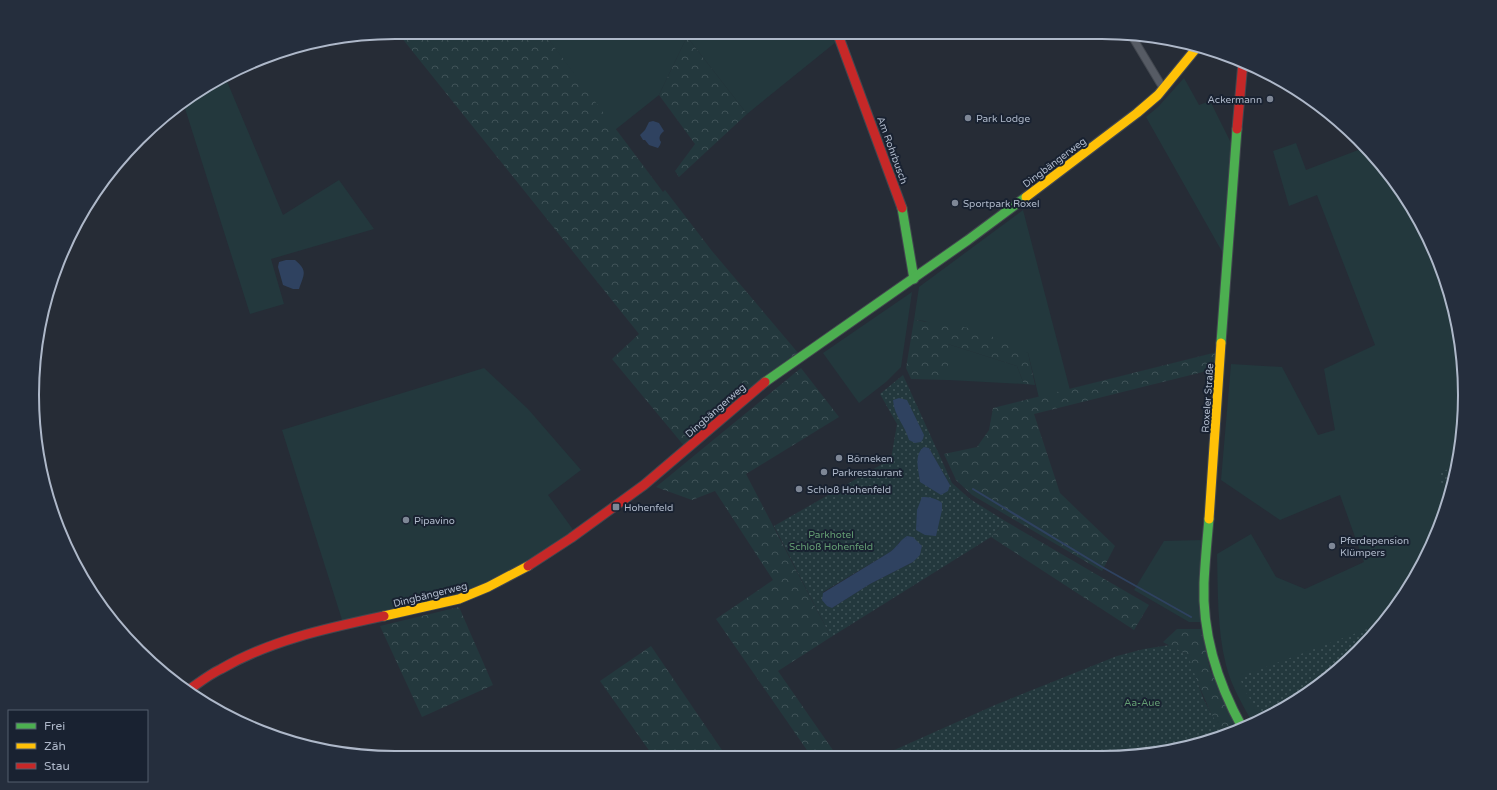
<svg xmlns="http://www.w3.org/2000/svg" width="1497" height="790" font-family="'Varela Round',sans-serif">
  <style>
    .green { fill: #23383d }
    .forest { fill: url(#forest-crowns) }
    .park { fill: url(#park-dots); fill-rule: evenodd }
    .water { fill: #2f4260 }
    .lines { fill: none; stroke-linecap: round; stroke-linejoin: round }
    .stream { stroke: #2f4260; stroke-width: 2 }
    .street-casing { stroke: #42474f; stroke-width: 9 }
    .fast-casing { stroke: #42474f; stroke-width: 11 }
    .slow-casing { stroke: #42474f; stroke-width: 11 }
    .jam-casing { stroke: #42474f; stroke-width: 11 }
    .street { stroke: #565b64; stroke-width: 7 }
    .fast { stroke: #4caf50; stroke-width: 9 }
    .slow { stroke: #ffc107; stroke-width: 9 }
    .jam { stroke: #c62828; stroke-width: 9 }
    .poi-dot { fill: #7e8796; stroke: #192231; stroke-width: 1.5 }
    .labels { text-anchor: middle; stroke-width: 4; stroke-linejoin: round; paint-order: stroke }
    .poi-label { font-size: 10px; fill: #aeb8c9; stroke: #192231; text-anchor: start }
    .street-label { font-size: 10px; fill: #aeb8c9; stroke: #192231 }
    .park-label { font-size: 10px; fill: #639c72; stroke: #192231 }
    .rim { fill: none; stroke: #aeb8c9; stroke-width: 2 }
  </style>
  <defs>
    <pattern id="forest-crowns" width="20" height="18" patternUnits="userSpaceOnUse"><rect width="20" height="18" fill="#23383d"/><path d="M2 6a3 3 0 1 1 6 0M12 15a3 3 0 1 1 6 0" fill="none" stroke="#405358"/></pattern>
    <pattern id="park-dots" width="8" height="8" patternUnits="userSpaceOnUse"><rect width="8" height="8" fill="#23383d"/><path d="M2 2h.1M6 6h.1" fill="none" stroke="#405358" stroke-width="1.8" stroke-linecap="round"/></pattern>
  </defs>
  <rect width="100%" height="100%" fill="#262c36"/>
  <g class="green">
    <path d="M543 32H683L687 37 693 32H833L836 42 747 114 687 37 659 95 615 130Z"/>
    <path d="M1184 78 1199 105 1210 101 1231 143 1224 255 1146 117 1158 107Z"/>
    <path d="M226 79 283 215 339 180 374 229 271 259 284 304 250 314 183 102Z"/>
    <path d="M1296 143 1306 170 1366 147 1375 156 1416 214 1446 279 1462 348 1464 419 1453 489 1427 556 1375 635 1304 697 1253 724C1243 705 1231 686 1226 665 1217 629 1218 591 1217 554L1251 534 1276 577 1305 589 1364 562 1340 495 1280 520 1221 480 1231 364 1282 367 1318 435 1335 430 1324 369 1375 345 1317 195 1289 206 1273 151Z"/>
    <path d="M1023 210 1070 390 1039 398 1028 353 924 321 914 320 919 287Z"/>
    <path d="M912 292 901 367 886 382 859 403 823 353Z"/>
    <path d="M948 344 1017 366 1024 384 948 380Z"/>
    <path d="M484 368 528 409 581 470 548 495 574 531 498 580 457 594 343 623 282 430Z"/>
    <path d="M1203 540 1201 622H1189L1134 590 1164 541Z"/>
  </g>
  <g class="forest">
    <path d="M397 32H543L663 192 665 190 712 251 799 354 685 447 612 359 639 334Z"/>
    <path d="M687 37 747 114 679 177 675 171 695 144 659 95Z"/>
    <path d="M914 320 976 329 1028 353 1035 385 1024 384 1017 366 948 344V380L911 379 906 368Z"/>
    <path d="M1217 352 1215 369 1034 414 1060 493 1115 546 1102 571 972 495 956 480 944 454 977 447 989 430 993 408Z"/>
    <path d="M801 368 839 417 746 474 831 637 778 671 837 756H811L716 619 773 580 715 491 692 500 656 487Z"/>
    <path d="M1005 521 1149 605 1134 630 991 537Z"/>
    <path d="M459 607 493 685 422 717 380 626Z"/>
    <path d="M1177 629H1201L1210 669 1239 731 1221 736 1185 654 1163 642Z"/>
    <path d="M651 646 726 756H653L600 681Z"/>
  </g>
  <g class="park">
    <path d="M903 375 952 483 970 499 1005 521 991 537 831 637 774 526 891 459 897 424 880 394ZM929 448 950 485 920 482 918 463ZM900 541 913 562 870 584 832 608 823 592 890 552 896 547Z"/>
    <path d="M1457 464 1453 489 1447 505 1439 474Z"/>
    <path d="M1383 623 1375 635 1304 697 1262 719 1247 694 1239 677Z"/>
    <path d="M1170 645 1188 656 1204 700 1223 735 1150 755 881 756 995 705 1117 656 1144 649Z"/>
  </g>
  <g class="water">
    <path d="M653 121 659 123 664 131C660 134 658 138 661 142L660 145 658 148 649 145 645 140H643L640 135 645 130 649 122Z"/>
    <path d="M286 260H295C308 271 304 274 299 289H293L283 285 278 267 279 262Z"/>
    <path d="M899 398 907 400 924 435 923 439 921 442 915 443 909 440C905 425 894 416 893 400Z"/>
    <path d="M924 447 929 448 950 485 948 491 941 495 920 482C919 471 913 455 924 447Z"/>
    <path d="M922 497C930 497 936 498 942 503V510L936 536 925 535 916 530 917 510Z"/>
    <path d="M907 536 913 537 922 546 920 555 913 562 870 584 832 608 827 606 822 600 823 593 890 552C897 547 900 540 907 536Z"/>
  </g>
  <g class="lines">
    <path class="stream" d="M973 489 1102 567 1191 617"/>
    <g class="street-casing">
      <path id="street" d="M1130 33 1163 88"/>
    </g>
    <g class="fast-casing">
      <g id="fast">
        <path d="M902 208 914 279"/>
        <path d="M1221 343 1237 129"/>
        <path d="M765 382 968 240 1026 197"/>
        <path d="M1209 519C1207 540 1205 562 1204 583 1202 635 1218 684 1243 729"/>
      </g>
    </g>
    <g class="slow-casing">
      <g id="slow">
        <path d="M1026 197 1137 113 1158 95 1199 45"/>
        <path d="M1209 519 1221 343"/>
        <path d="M384 616 459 599 488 587 528 566"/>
      </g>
    </g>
    <g class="jam-casing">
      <g id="jam">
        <path d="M837 32 902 208"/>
        <path d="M1237 129 1243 62"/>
        <path d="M528 566 571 538 644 485 765 382"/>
        <path d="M190 689C200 682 210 674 221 669 271 640 328 628 384 616"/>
      </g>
    </g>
    <use href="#street" class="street"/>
    <use href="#fast" class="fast"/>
    <use href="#slow" class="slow"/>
    <use href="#jam" class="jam"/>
  </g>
  <g class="poi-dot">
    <circle cx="1270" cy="99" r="4"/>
    <circle cx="968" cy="118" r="4"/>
    <circle cx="955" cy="203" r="4"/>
    <circle cx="839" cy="458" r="4"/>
    <circle cx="824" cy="472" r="4"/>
    <circle cx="799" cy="489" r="4"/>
    <rect x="612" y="503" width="8" height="8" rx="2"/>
    <circle cx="406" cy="520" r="4"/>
    <circle cx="1332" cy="546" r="4"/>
  </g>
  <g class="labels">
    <g class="poi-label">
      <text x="1262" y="103" text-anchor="end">Ackermann</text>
      <text x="976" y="122">Park Lodge</text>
      <text x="963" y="207">Sportpark Roxel</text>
      <text x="847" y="462">Börneken</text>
      <text x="832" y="476">Parkrestaurant</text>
      <text x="807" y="493">Schloß Hohenfeld</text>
      <text x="624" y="511">Hohenfeld</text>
      <text x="414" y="524">Pipavino</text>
      <text x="1340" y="544">Pferdepension<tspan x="1340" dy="12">Klümpers</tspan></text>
    </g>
    <g class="street-label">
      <text transform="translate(893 150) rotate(70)" y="4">Am Rohrbusch</text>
      <text transform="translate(1054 162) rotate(-37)" y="4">Dingbängerweg</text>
      <text transform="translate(1207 398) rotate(-86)" y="4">Roxeler Straße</text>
      <text transform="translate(715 410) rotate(-41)" y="4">Dingbängerweg</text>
      <text transform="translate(430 594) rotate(-14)" y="4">Dingbängerweg</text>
    </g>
    <g class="park-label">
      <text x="831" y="538">Parkhotel<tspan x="831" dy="12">Schloß Hohenfeld</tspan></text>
      <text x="1142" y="706">Aa-Aue</text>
    </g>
  </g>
  <path d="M0 0H1497V790H0ZM395 39H1102A356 356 0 0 1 1458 395V395A356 356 0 0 1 1102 751H395A356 356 0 0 1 39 395V395A356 356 0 0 1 395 39Z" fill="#252e3d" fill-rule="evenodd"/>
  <path class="rim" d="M395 39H1102A356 356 0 0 1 1458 395V395A356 356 0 0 1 1102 751H395A356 356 0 0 1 39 395V395A356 356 0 0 1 395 39Z"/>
  <rect x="8" y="710" width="140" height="72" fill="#192231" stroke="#555e6e"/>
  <rect x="16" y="723" width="20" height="6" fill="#4caf50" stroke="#555e6e"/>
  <text x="44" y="730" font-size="12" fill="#aeb8c9">Frei</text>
  <rect x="16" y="743" width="20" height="6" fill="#ffc107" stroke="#555e6e"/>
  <text x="44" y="750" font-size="12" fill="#aeb8c9">Zäh</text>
  <rect x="16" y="763" width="20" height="6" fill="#c62828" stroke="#555e6e"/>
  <text x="44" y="770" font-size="12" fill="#aeb8c9">Stau</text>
</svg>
